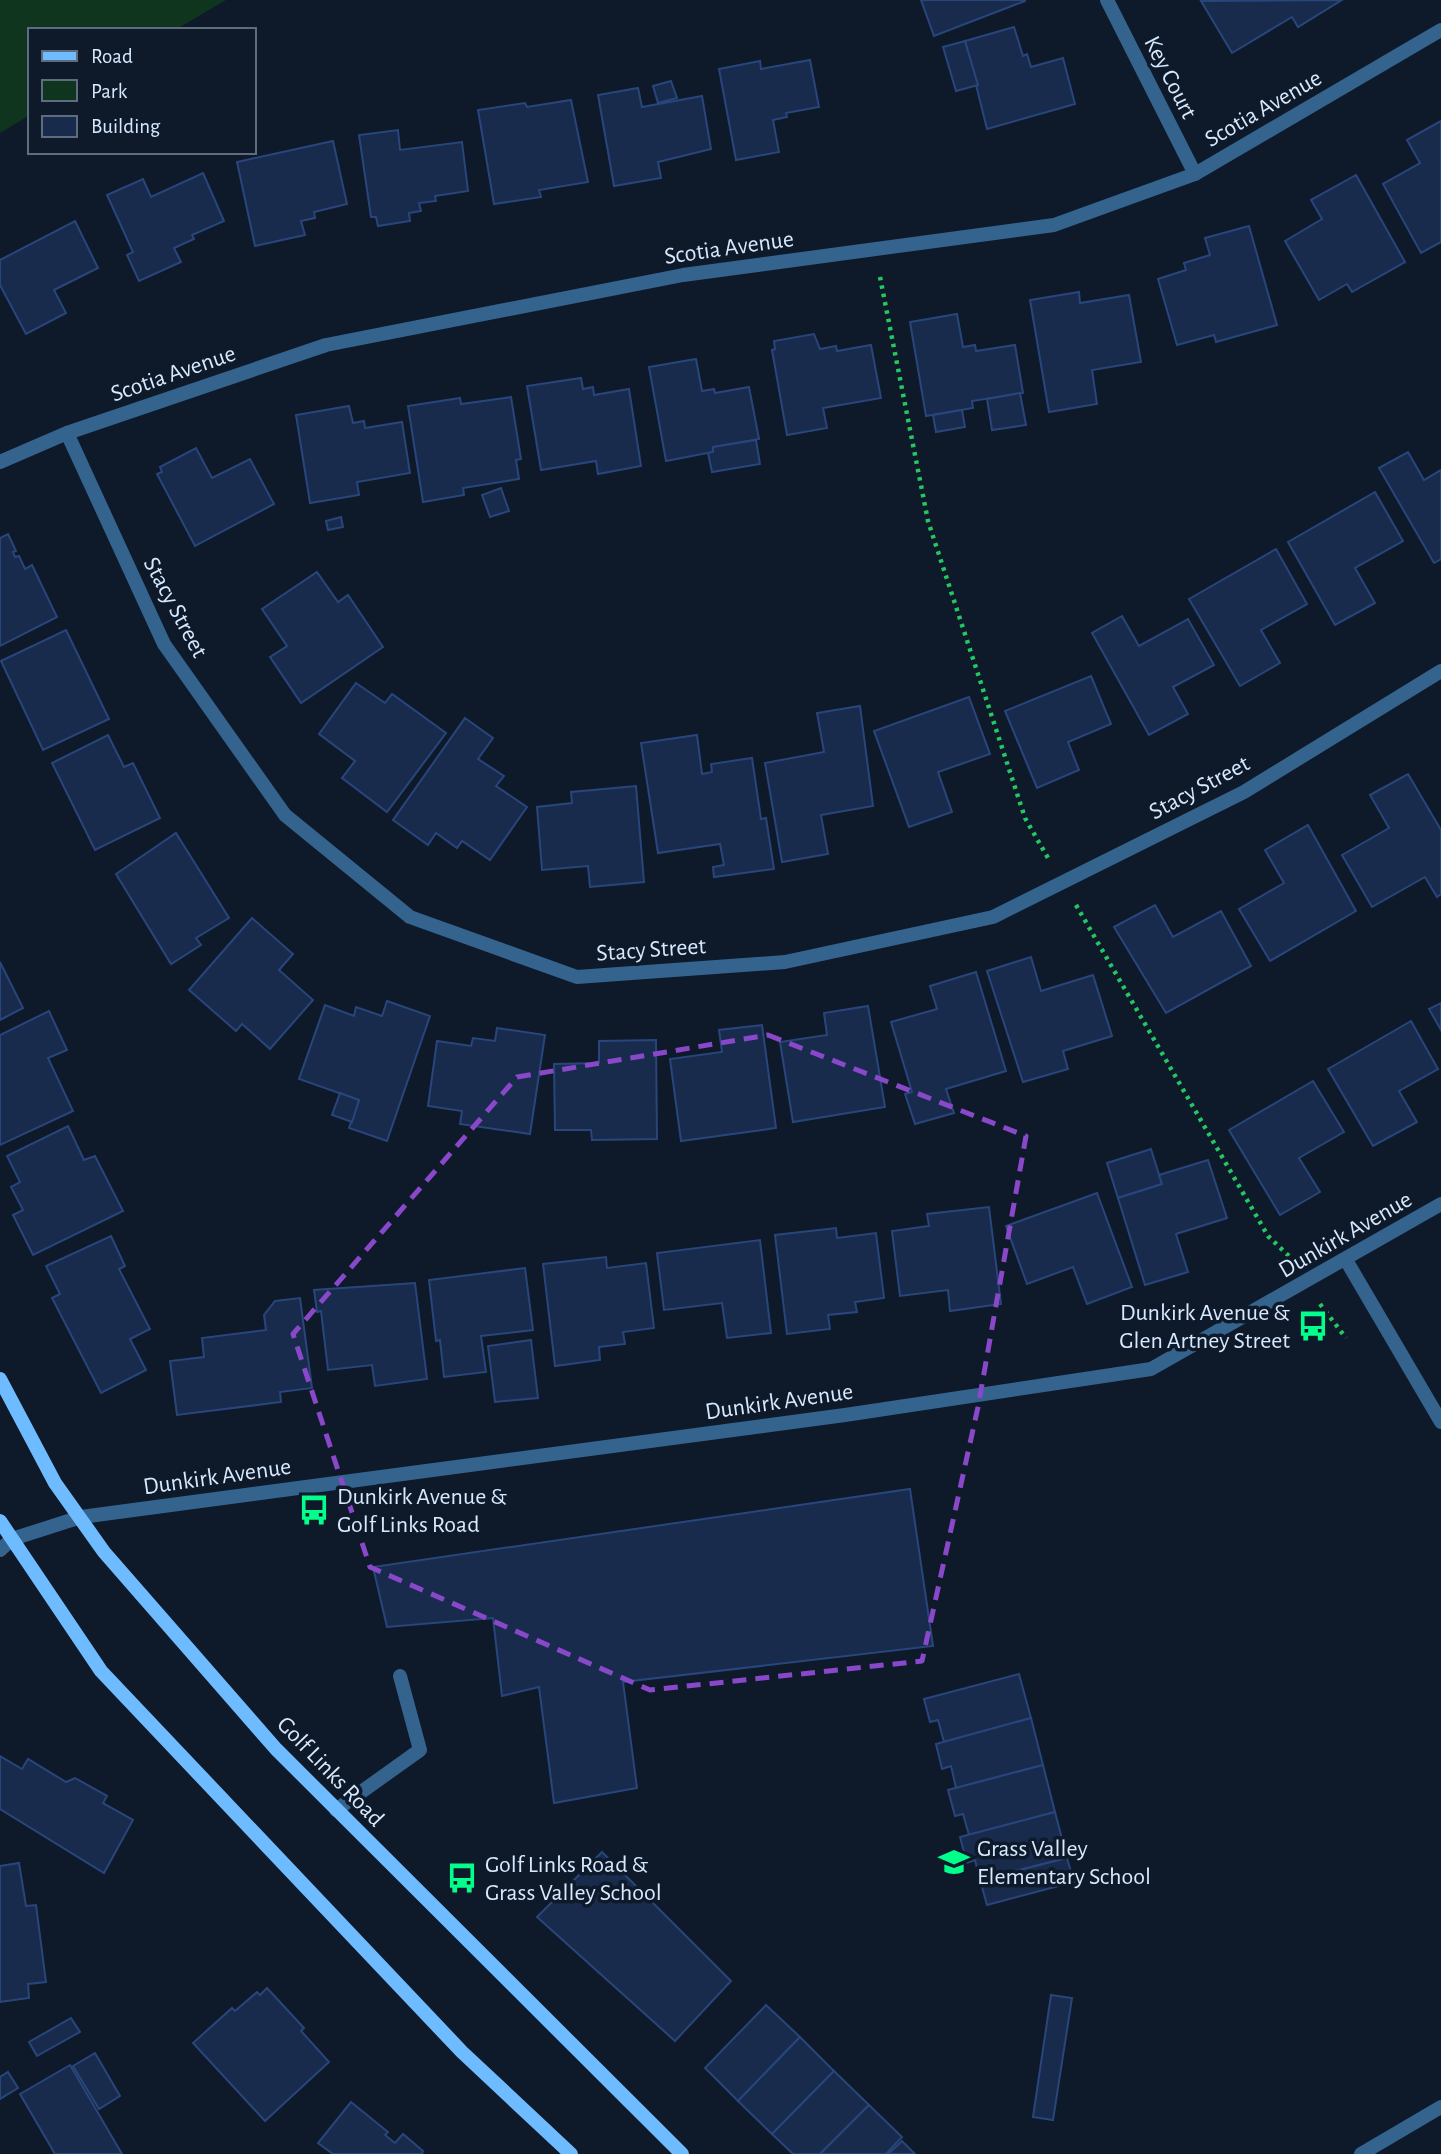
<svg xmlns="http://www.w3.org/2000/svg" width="1441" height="2154" font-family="'Alegreya Sans',sans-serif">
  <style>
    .green { fill: #10351f }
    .building { fill: #182b4d; stroke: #28467c; stroke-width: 2 }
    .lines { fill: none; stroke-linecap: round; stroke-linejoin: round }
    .path { stroke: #24c762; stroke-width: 4.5; stroke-dasharray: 3.5 5; stroke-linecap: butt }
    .service { stroke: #34638e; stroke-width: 14 }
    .minor { stroke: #34638e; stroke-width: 14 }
    .tertiary { stroke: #34638e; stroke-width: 14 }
    .secondary { stroke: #6ebcff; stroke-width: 14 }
    .marked { fill: none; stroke: #8948c9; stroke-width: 5; stroke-dasharray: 14 9; stroke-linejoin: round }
    .labels { text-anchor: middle; stroke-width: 7; stroke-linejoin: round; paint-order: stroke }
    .street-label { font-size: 24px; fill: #d7e9ff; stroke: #0e192a }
    .poi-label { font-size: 24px; fill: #d7e9ff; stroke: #0e192a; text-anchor: start }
  </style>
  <rect width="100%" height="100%" fill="#0e192a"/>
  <path class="green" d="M0 0H226L175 30H30V115L0 133Z"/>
  <g class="building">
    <path d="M921 0H1025V1L934 36Z"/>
    <path d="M1342 0 1298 27 1292 17 1232 53 1201 1Z"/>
    <path d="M1014 27 1023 56 1027 54 1031 67 1063 58 1075 104 987 129 965 41Z"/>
    <path d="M965 41 978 85 956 91 943 47Z"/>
    <path d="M810 60 819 107 786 113 787 117 773 120 779 152 736 160 719 69 760 61 761 69Z"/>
    <path d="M671 81 677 98 658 103 653 86Z"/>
    <path d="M638 88 642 107 702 96 711 149 658 162 661 178 614 186 598 95Z"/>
    <path d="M571 100 588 182 539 190 541 197 494 204 478 110 525 103 527 107Z"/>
    <path d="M1441 121V242L1421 253 1383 184 1420 163 1407 140Z"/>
    <path d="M398 130 400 150 462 142 468 191 435 196 436 201 419 203 421 211 409 213 410 221 378 226 376 217H371L359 135Z"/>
    <path d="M333 141 347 204 314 212 315 218 301 221 305 235 255 246 237 162Z"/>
    <path d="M203 173 224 221 192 235 194 239 174 248 181 262 139 281 127 255 133 252 107 195 143 179 151 197Z"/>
    <path d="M1356 175 1405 262 1352 292 1347 284 1319 300 1285 241 1322 219 1311 200Z"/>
    <path d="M75 221 98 268 54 290 66 313 26 334 0 285V260Z"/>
    <path d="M1249 226 1277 325 1216 342 1214 335 1177 345 1158 279 1186 270 1184 263 1210 255 1205 238Z"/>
    <path d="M1079 292 1080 303 1129 295 1141 362 1092 370 1097 404 1049 412 1030 300Z"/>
    <path d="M957 314 963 347 975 345 976 351 1015 345 1023 393 972 401 973 408 926 416 910 322Z"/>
    <path d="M814 334 820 349 836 346 837 351 871 345 881 398 823 408 827 428 787 435 772 350 775 349 774 341Z"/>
    <path d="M696 359 702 391 714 389 715 393 749 387 759 439 713 447V452L666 461 649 367Z"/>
    <path d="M581 378 583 389 593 387 594 395 629 389 641 466 598 474 596 461 541 470 527 386Z"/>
    <path d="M1020 393 1026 425 992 430 987 399Z"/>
    <path d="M511 397 521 459 516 460 519 479 463 488 464 495 423 502 408 406 460 398 461 404Z"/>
    <path d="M349 406 353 423 364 421 365 428 402 422 410 473 357 482 359 495 310 503 296 415Z"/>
    <path d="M962 410 965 427 936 432 933 415Z"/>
    <path d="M756 440 760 464 712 472 708 453 713 452V447Z"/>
    <path d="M196 448 212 478 250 459 274 504 195 546 157 474 162 472 160 467Z"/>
    <path d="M1408 452 1424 480 1441 470V559L1434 563 1379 468Z"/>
    <path d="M501 488 509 511 490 517 482 495Z"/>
    <path d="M1375 492 1403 541 1355 568 1375 603 1335 625 1288 542Z"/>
    <path d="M341 517 343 527 328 530 326 521Z"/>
    <path d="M8 534 16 551 13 552 15 557 19 556 25 569 32 565 57 617 0 646V538Z"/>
    <path d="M1276 549 1307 604 1261 630 1280 663 1240 686 1189 599Z"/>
    <path d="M317 572 338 602 348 595 383 647 301 703 270 657 287 646 262 609Z"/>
    <path d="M1122 616 1139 646 1188 619 1214 665 1173 687 1188 714 1149 735 1092 633Z"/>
    <path d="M66 630 109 719 43 750 1 661Z"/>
    <path d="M1091 676 1111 724 1068 742 1079 770 1037 788 1005 711Z"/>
    <path d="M356 683 385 703 392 694 446 733 387 812 342 778 355 761 319 734Z"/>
    <path d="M969 697 990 754 938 772 952 812 909 827 874 731Z"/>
    <path d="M860 706 873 806 821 815 828 854 782 862 765 763 824 752 817 713Z"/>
    <path d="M465 718 493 738 478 759 504 776 496 786 527 807 490 860 462 841 457 848 436 833 428 845 393 820Z"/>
    <path d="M108 735 124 767 133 763 160 818 95 850 52 763Z"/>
    <path d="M697 735 702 774 712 772 711 764 752 758 761 819 766 818 774 869 714 877 713 867 724 865 720 844 658 853 641 743Z"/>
    <path d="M1408 774 1441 830V894L1437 897 1425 877 1372 907 1342 855 1389 828 1370 795Z"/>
    <path d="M636 786 644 882 590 887 588 866 542 870 537 807 572 803 571 792Z"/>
    <path d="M1308 825 1356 911 1270 961 1239 909 1284 883 1265 850Z"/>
    <path d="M176 833 229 918 196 938 201 945 171 964 116 874Z"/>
    <path d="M1155 905 1173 937 1221 911 1251 966 1166 1013 1114 927Z"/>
    <path d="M252 918 293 954 279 970 313 1000 270 1049 242 1024 236 1031 189 990Z"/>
    <path d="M1031 957 1041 991 1093 975 1112 1036 1063 1051 1068 1069 1023 1082 987 971Z"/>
    <path d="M0 962 23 1008 0 1020Z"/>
    <path d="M976 972 1006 1071 946 1089 954 1113 915 1124 905 1094 912 1092 891 1022 937 1009 930 986Z"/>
    <path d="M387 1001 430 1016 387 1141 349 1128 359 1100 299 1079 325 1005 354 1016 356 1007 382 1016Z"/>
    <path d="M1441 1003V1030L1429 1009Z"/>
    <path d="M868 1006 885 1107 793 1122 780 1042 827 1035 824 1013Z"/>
    <path d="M49 1011 67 1050 48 1058 73 1111 0 1145V1035Z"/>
    <path d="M1411 1021 1438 1069 1399 1091 1417 1122 1373 1146 1328 1069Z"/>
    <path d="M762 1025 776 1128 681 1141 670 1059 722 1052 719 1030Z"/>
    <path d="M497 1028 545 1035 530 1134 460 1124 462 1111 428 1106 437 1041 471 1046 473 1038 495 1041Z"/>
    <path d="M656 1040 657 1139 592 1140 591 1130H555L554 1064 599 1063V1041Z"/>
    <path d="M1313 1081 1344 1132 1299 1158 1320 1192 1280 1215 1229 1130Z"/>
    <path d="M340 1093 359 1100 352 1122 332 1115Z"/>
    <path d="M68 1126 84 1160 95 1156 123 1211 33 1255 13 1215 23 1210 11 1187 20 1182 7 1156Z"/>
    <path d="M1151 1149 1162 1184 1118 1198 1107 1163Z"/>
    <path d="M1208 1160 1227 1218 1176 1234 1188 1272 1145 1285 1118 1198 1162 1184 1159 1175Z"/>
    <path d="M1097 1193 1132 1287 1087 1304 1073 1267 1027 1284 1006 1226Z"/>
    <path d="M989 1207 1001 1304 950 1311 948 1290 900 1296 892 1231 929 1226 927 1214Z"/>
    <path d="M836 1228 837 1238 876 1233 884 1298 855 1302 857 1312 828 1315 830 1329 787 1334 775 1235Z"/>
    <path d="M111 1236 125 1266 119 1269 150 1329 130 1339 146 1370 101 1393 52 1298 60 1294 46 1266Z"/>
    <path d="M760 1240 771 1333 727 1338 722 1303 664 1310 657 1253Z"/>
    <path d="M606 1257 607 1268 646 1263 654 1328 623 1332 625 1344 599 1347 600 1360 555 1366 543 1264Z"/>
    <path d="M525 1268 533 1330 481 1336 486 1372 444 1377 440 1340 436 1341 429 1280Z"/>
    <path d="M415 1283 427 1379 375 1386 372 1365 328 1370 321 1311 317 1312 314 1290Z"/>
    <path d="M300 1298 312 1388 280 1392 281 1402 177 1415 170 1361 204 1357 202 1338 266 1330 264 1315 275 1301Z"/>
    <path d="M531 1340 538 1398 495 1402 488 1346Z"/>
    <path d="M910 1489 933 1646 623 1682 637 1788 554 1803 539 1687 502 1696 493 1618 387 1627 373 1567Z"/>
    <path d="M1019 1674 1031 1718 944 1742 938 1720 930 1722 924 1699Z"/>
    <path d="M1031 1718 1043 1765 956 1788 951 1766 942 1769 936 1744Z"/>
    <path d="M0 1756 22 1769 28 1759 66 1782 75 1778 107 1796 103 1803 133 1820 104 1873 0 1809Z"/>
    <path d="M1043 1765 1055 1812 969 1835 963 1814 955 1816 948 1790Z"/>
    <path d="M1055 1812 1067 1858 980 1880 975 1860 967 1863 960 1837Z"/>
    <path d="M602 1852 731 1981 675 2041 537 1917Z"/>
    <path d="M1067 1858 1074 1882 987 1905 980 1880Z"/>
    <path d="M19 1863 26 1906 36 1905 46 1982 28 1984 29 1998 0 2002V1866Z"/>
    <path d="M267 1988 304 2028 301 2031 329 2062 265 2121 193 2043 232 2008 235 2011 257 1992 260 1995Z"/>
    <path d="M1051 1995 1072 1998 1053 2120 1033 2117Z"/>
    <path d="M766 2005 800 2037 738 2101 705 2068Z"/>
    <path d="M71 2018 80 2032 37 2056 29 2042Z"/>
    <path d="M800 2037 834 2071 772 2134 738 2101Z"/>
    <path d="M95 2053 120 2096 99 2109 73 2066Z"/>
    <path d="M70 2065 122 2154H55L20 2094Z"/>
    <path d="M834 2071 869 2105 820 2154H793L772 2134Z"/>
    <path d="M8 2072 18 2088 0 2099V2077Z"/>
    <path d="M351 2102 388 2132 385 2135 395 2143 403 2134 423 2151 422 2154H333L318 2143Z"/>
    <path d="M869 2105 902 2137 886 2154H820Z"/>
    <path d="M902 2141 915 2154H888Z"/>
  </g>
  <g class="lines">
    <g class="path">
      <path d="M880 277 928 521 1025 818 1048 858"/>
      <path d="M1076 905 1268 1236 1291 1258"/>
      <path d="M1320 1304 1346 1338"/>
    </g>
    <path class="service" d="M336 1810 420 1750 400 1676"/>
    <g class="minor">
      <path d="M1107 0 1195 174"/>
      <path d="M67 433 164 644 285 815 410 917 577 977 785 962 993 917 1244 792 1441 671"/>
      <path d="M0 462 67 433 326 345 683 275 1054 225 1195 174 1441 30"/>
      <path d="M1346 1260 1441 1422"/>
      <path d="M81 1517 845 1415 1151 1369 1441 1204"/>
      <path d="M1361 2154 1441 2107"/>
    </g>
    <path class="tertiary" d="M0 1550 12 1539 81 1517"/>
    <g class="secondary">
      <path d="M0 1379 55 1483 104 1552 276 1749 682 2154"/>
      <path d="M0 1521 101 1671 462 2052 571 2154"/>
    </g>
  </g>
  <path class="marked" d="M768 1035 1026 1136 978 1407 922 1661 650 1690 370 1567 293 1334 517 1077Z"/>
  <defs>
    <g id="bus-bare" transform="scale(2.415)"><path d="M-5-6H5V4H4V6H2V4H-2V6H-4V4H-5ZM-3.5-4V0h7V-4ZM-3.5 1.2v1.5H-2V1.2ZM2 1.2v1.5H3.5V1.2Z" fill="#03ff8b" stroke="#0e192a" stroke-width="2.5" paint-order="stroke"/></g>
    <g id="school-bare" transform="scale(2.415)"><path d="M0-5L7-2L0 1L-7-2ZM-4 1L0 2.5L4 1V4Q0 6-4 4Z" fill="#03ff8b" stroke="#0e192a" stroke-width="2.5" paint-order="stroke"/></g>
  </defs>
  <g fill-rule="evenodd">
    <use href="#bus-bare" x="1313" y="1326"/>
    <use href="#bus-bare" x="314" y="1510"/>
    <use href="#school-bare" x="954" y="1862"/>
    <use href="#bus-bare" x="462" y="1878"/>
  </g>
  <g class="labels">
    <g class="street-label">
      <text transform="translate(1171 77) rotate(63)" y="8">Key Court</text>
      <text transform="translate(1263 108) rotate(-30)" y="8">Scotia Avenue</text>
      <text transform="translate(729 247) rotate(-8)" y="8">Scotia Avenue</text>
      <text transform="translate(173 373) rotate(-19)" y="8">Scotia Avenue</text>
      <text transform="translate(176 607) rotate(62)" y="8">Stacy Street</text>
      <text transform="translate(1199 787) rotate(-28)" y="8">Stacy Street</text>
      <text transform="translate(651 949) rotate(-4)" y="8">Stacy Street</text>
      <text transform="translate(1345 1234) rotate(-30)" y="8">Dunkirk Avenue</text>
      <text transform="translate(779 1401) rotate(-8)" y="8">Dunkirk Avenue</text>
      <text transform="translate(217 1476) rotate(-8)" y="8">Dunkirk Avenue</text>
      <text transform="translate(331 1771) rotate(46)" y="8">Golf Links Road</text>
    </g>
    <g class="poi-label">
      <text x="1290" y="1320" text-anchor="end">Dunkirk Avenue &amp;<tspan x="1290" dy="28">Glen Artney Street</tspan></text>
      <text x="337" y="1504">Dunkirk Avenue &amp;<tspan x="337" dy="28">Golf Links Road</tspan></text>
      <text x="977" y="1856">Grass Valley<tspan x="977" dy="28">Elementary School</tspan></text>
      <text x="485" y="1872">Golf Links Road &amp;<tspan x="485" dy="28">Grass Valley School</tspan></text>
    </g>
  </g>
  <rect x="28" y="28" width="228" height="126" fill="#0e192a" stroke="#5e6c7f" stroke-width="2"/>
  <rect x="42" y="51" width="35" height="10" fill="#6ebcff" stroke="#5e6c7f" stroke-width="2"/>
  <text x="91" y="63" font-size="21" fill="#d7e9ff">Road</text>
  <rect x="42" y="80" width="35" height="21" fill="#10351f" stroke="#5e6c7f" stroke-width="2"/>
  <text x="91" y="98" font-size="21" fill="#d7e9ff">Park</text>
  <rect x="42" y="116" width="35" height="21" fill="#182b4d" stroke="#5e6c7f" stroke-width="2"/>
  <text x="91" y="133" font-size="21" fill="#d7e9ff">Building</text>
</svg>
